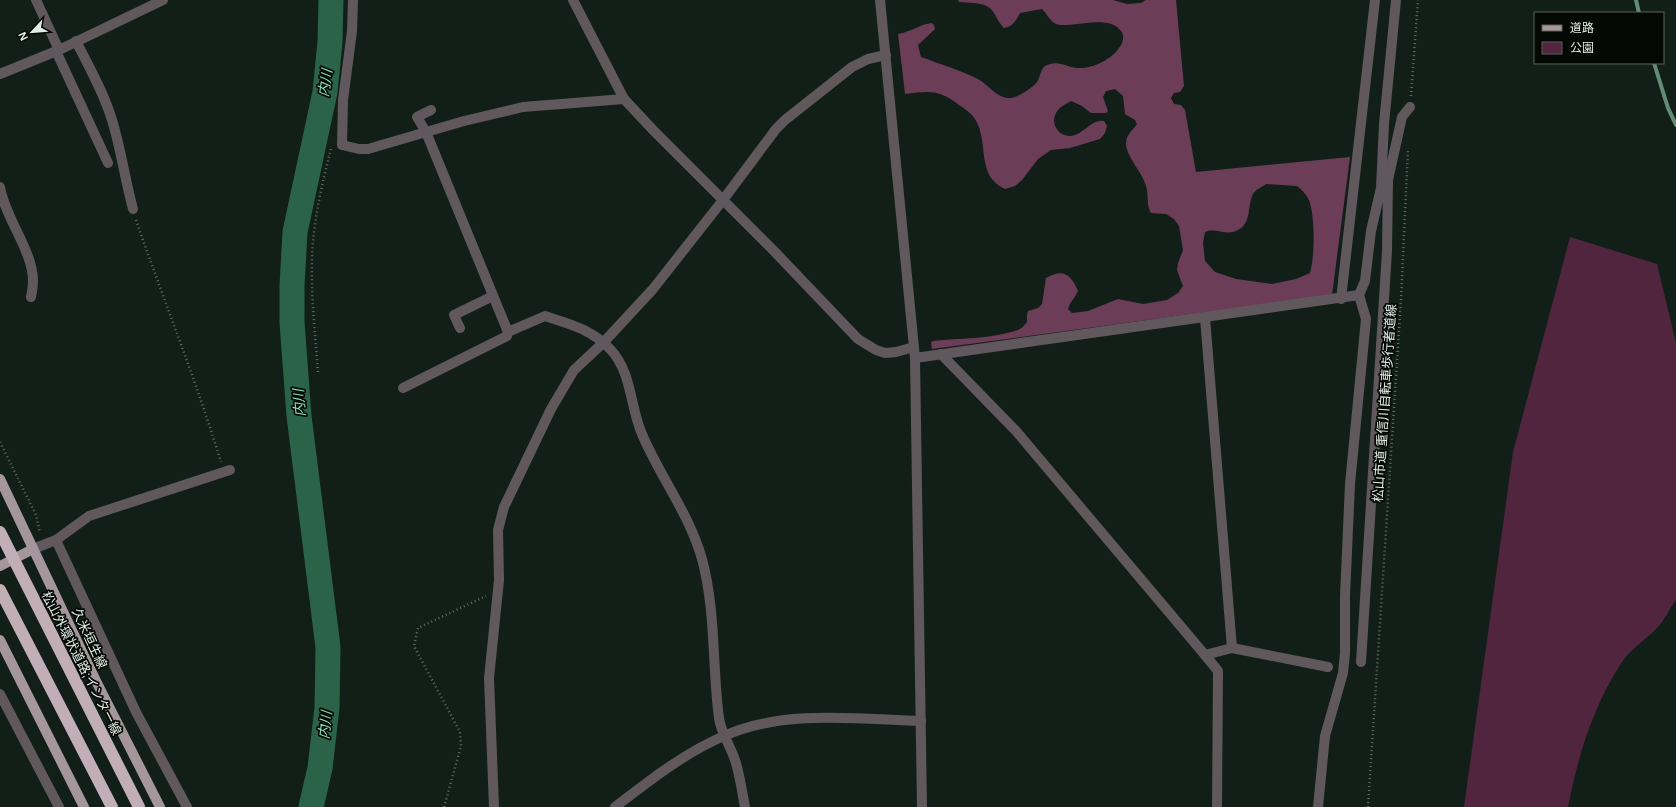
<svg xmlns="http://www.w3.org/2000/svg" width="1676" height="807" font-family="Arial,'Noto Sans JP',sans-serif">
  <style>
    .green { fill: #51253d }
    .forest { fill: #6c3d56; fill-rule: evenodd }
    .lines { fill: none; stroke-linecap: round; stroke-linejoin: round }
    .stream { stroke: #628c78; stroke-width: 4 }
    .river { stroke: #2b6349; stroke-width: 25 }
    .path { stroke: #626e67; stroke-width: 2.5; stroke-dasharray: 1 3; stroke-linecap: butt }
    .minor { stroke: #60585c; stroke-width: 10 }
    .major { stroke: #a5969d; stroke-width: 10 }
    .highway { stroke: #c1aeb7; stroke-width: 12 }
    .highway-bridge { stroke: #c1aeb7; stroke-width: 12 }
    .labels { text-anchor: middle; stroke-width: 3.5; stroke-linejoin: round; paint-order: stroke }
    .street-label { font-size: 13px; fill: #e2ece6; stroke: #040805 }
    .water-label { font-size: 14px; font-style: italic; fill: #8ce1b6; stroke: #040805 }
  </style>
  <rect width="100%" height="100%" fill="#111f18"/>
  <path class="green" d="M1570 237 1657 264 1676 343V600C1669 609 1664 622 1655 630 1645 640 1630 650 1622 662 1593 706 1578 756 1568 807H1464L1513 452Z"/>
  <path class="forest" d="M958 0H1113L1127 4 1141 3 1146 0H1176L1184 86 1180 92 1174 93 1171 98 1174 104 1181 105 1185 110 1196 172 1350 157 1332 295 932 349 931 342 933 341C960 338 989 339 1015 331 1020 330 1023 327 1027 322V315L1028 311 1038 308 1042 304 1046 278C1063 268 1071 274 1078 291 1075 298 1070 302 1068 309L1072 313 1088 311 1118 299 1143 304 1167 300 1178 293 1183 286 1177 270 1178 263 1183 250 1179 226 1174 219 1166 214 1151 213C1146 204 1149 196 1146 186 1143 173 1126 157 1126 143 1126 135 1133 130 1137 124L1135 120 1125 114 1123 96 1115 89 1106 91 1103 97 1108 111 1106 113H1091L1082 106 1071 101C1066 104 1059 107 1056 113 1050 124 1059 137 1071 136 1085 134 1091 119 1104 121L1107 126 1105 133 1100 139 1070 148 1051 150 1038 159 1022 180 1015 186 1005 189C975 175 990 144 975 119 971 113 965 109 959 105 939 89 929 91 905 94L898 34C911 32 920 24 932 23L934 25 935 29 918 45 921 57C940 64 960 70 978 79 989 85 997 99 1011 98 1019 97 1032 88 1037 82 1041 76 1040 68 1047 65 1059 60 1066 67 1077 68 1092 69 1111 60 1119 48 1123 43 1125 36 1121 31 1108 12 1065 31 1054 23 1050 20 1046 13 1042 9L1020 13C1016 21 1012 27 1004 28 998 22 996 15 991 9 984 2 968 3 959 2ZM1266 184 1297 186C1302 190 1306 194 1309 200 1315 216 1315 256 1310 273L1296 279 1272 284 1236 279 1215 272 1205 261 1203 243 1205 232C1218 227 1224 237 1238 230 1252 223 1247 206 1253 194 1255 190 1262 187 1266 184Z"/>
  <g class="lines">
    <g class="stream">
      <path d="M1636 0 1639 13"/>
      <path d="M1654 63 1668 108 1676 125"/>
    </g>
    <path class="river" d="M311 807 320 768 327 708 328 647 299 416 292 322V286L295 232 325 92 330 42 331 0"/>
    <g class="path">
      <path d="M1411 96 1418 0"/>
      <path d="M136 220C164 301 196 380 221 462"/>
      <path d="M318 372C315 334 311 296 312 258 313 223 322 183 331 149"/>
      <path d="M0 442 36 515 40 533"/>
      <path d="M444 807 461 746 460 732 414 646 418 628 486 596"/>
      <path d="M1368 807 1401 300 1408 149"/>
    </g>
    <g class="minor">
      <path d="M36 0 59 50"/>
      <path d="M353 0 352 31 343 100 342 145 359 149H368L464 121 523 107 624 99"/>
      <path d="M573 0 624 99 654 131 774 251 858 339 876 350 885 353 896 352 914 347"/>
      <path d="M880 0 915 358 922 807"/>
      <path d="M76 41C89 67 104 93 112 120 121 149 125 180 133 209"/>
      <path d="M56 51 108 163"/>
      <path d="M0 74 59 50 163 0"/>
      <path d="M431 110 417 117 426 132 508 332 545 316C570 324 593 330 611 350 632 373 630 407 642 434 660 477 689 513 702 559 716 611 712 665 719 718 721 733 730 745 735 760 740 775 742 792 745 807"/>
      <path d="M1384 185 1388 180 1402 117 1410 107"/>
      <path d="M0 187C5 218 33 251 33 281 33 286 32 292 31 297"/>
      <path d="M1359 295 1365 281 1371 231 1381 188 1384 124 1396 0"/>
      <path d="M1341 299 1375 0"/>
      <path d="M1205 318 1232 648"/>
      <path d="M460 328 454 315 493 296"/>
      <path d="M941 354 1016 431 1205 655 1232 648 1328 667"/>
      <path d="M915 358 1359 295 1366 319 1350 484 1345 596V653L1343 673 1325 736 1318 807"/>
      <path d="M403 388 507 336 508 332"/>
      <path d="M56 540 136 712 187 807"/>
      <path d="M33 549 56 540 89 516 230 470"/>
      <path d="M1205 655 1218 671 1217 807"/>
      <path d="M1361 662 1387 251 1388 180"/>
      <path d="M0 694 59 807"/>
      <path d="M494 807 489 678 499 580 498 530 504 507 551 409 574 370 603 343 653 289 723 200 776 129 785 120 852 67 868 59 886 55"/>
      <path d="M615 807C649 781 684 753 724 736 785 709 857 719 921 721"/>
    </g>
    <g class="major">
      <path d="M0 479 96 681 160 807"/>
      <path d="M0 566 33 549"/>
      <path d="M0 640 84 807"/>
    </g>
    <path class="highway" d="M0 590 112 807"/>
    <path class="highway-bridge" d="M0 532 139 807"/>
  </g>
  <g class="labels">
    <g class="street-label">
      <text transform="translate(1384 403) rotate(-86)" y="5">松山市道 重信川自転車歩行者道線</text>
      <text transform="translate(90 638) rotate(65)" y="5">久米垣生線</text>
      <text transform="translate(82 663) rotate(63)" y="5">松山外環状道路;インター線</text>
    </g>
    <g class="water-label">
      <text transform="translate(325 83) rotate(-82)" y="5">内川</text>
      <text transform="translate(299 403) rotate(-94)" y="5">内川</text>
      <text transform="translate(325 725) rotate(-84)" y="5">内川</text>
    </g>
  </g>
  <rect x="1534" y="12" width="130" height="52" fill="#040805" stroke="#5d635f"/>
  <rect x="1542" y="25" width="20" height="6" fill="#a5969d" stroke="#5d635f"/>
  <text x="1570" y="32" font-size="12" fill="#e2ece6">道路</text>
  <rect x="1542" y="42" width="20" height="12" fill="#51253d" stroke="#5d635f"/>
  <text x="1570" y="52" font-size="12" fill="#e2ece6">公園</text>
  <g transform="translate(32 32) rotate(244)" stroke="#040805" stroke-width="3" paint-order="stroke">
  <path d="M0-3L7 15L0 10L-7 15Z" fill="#e2ece6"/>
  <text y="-6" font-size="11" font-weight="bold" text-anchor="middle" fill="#e2ece6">N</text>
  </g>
</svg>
